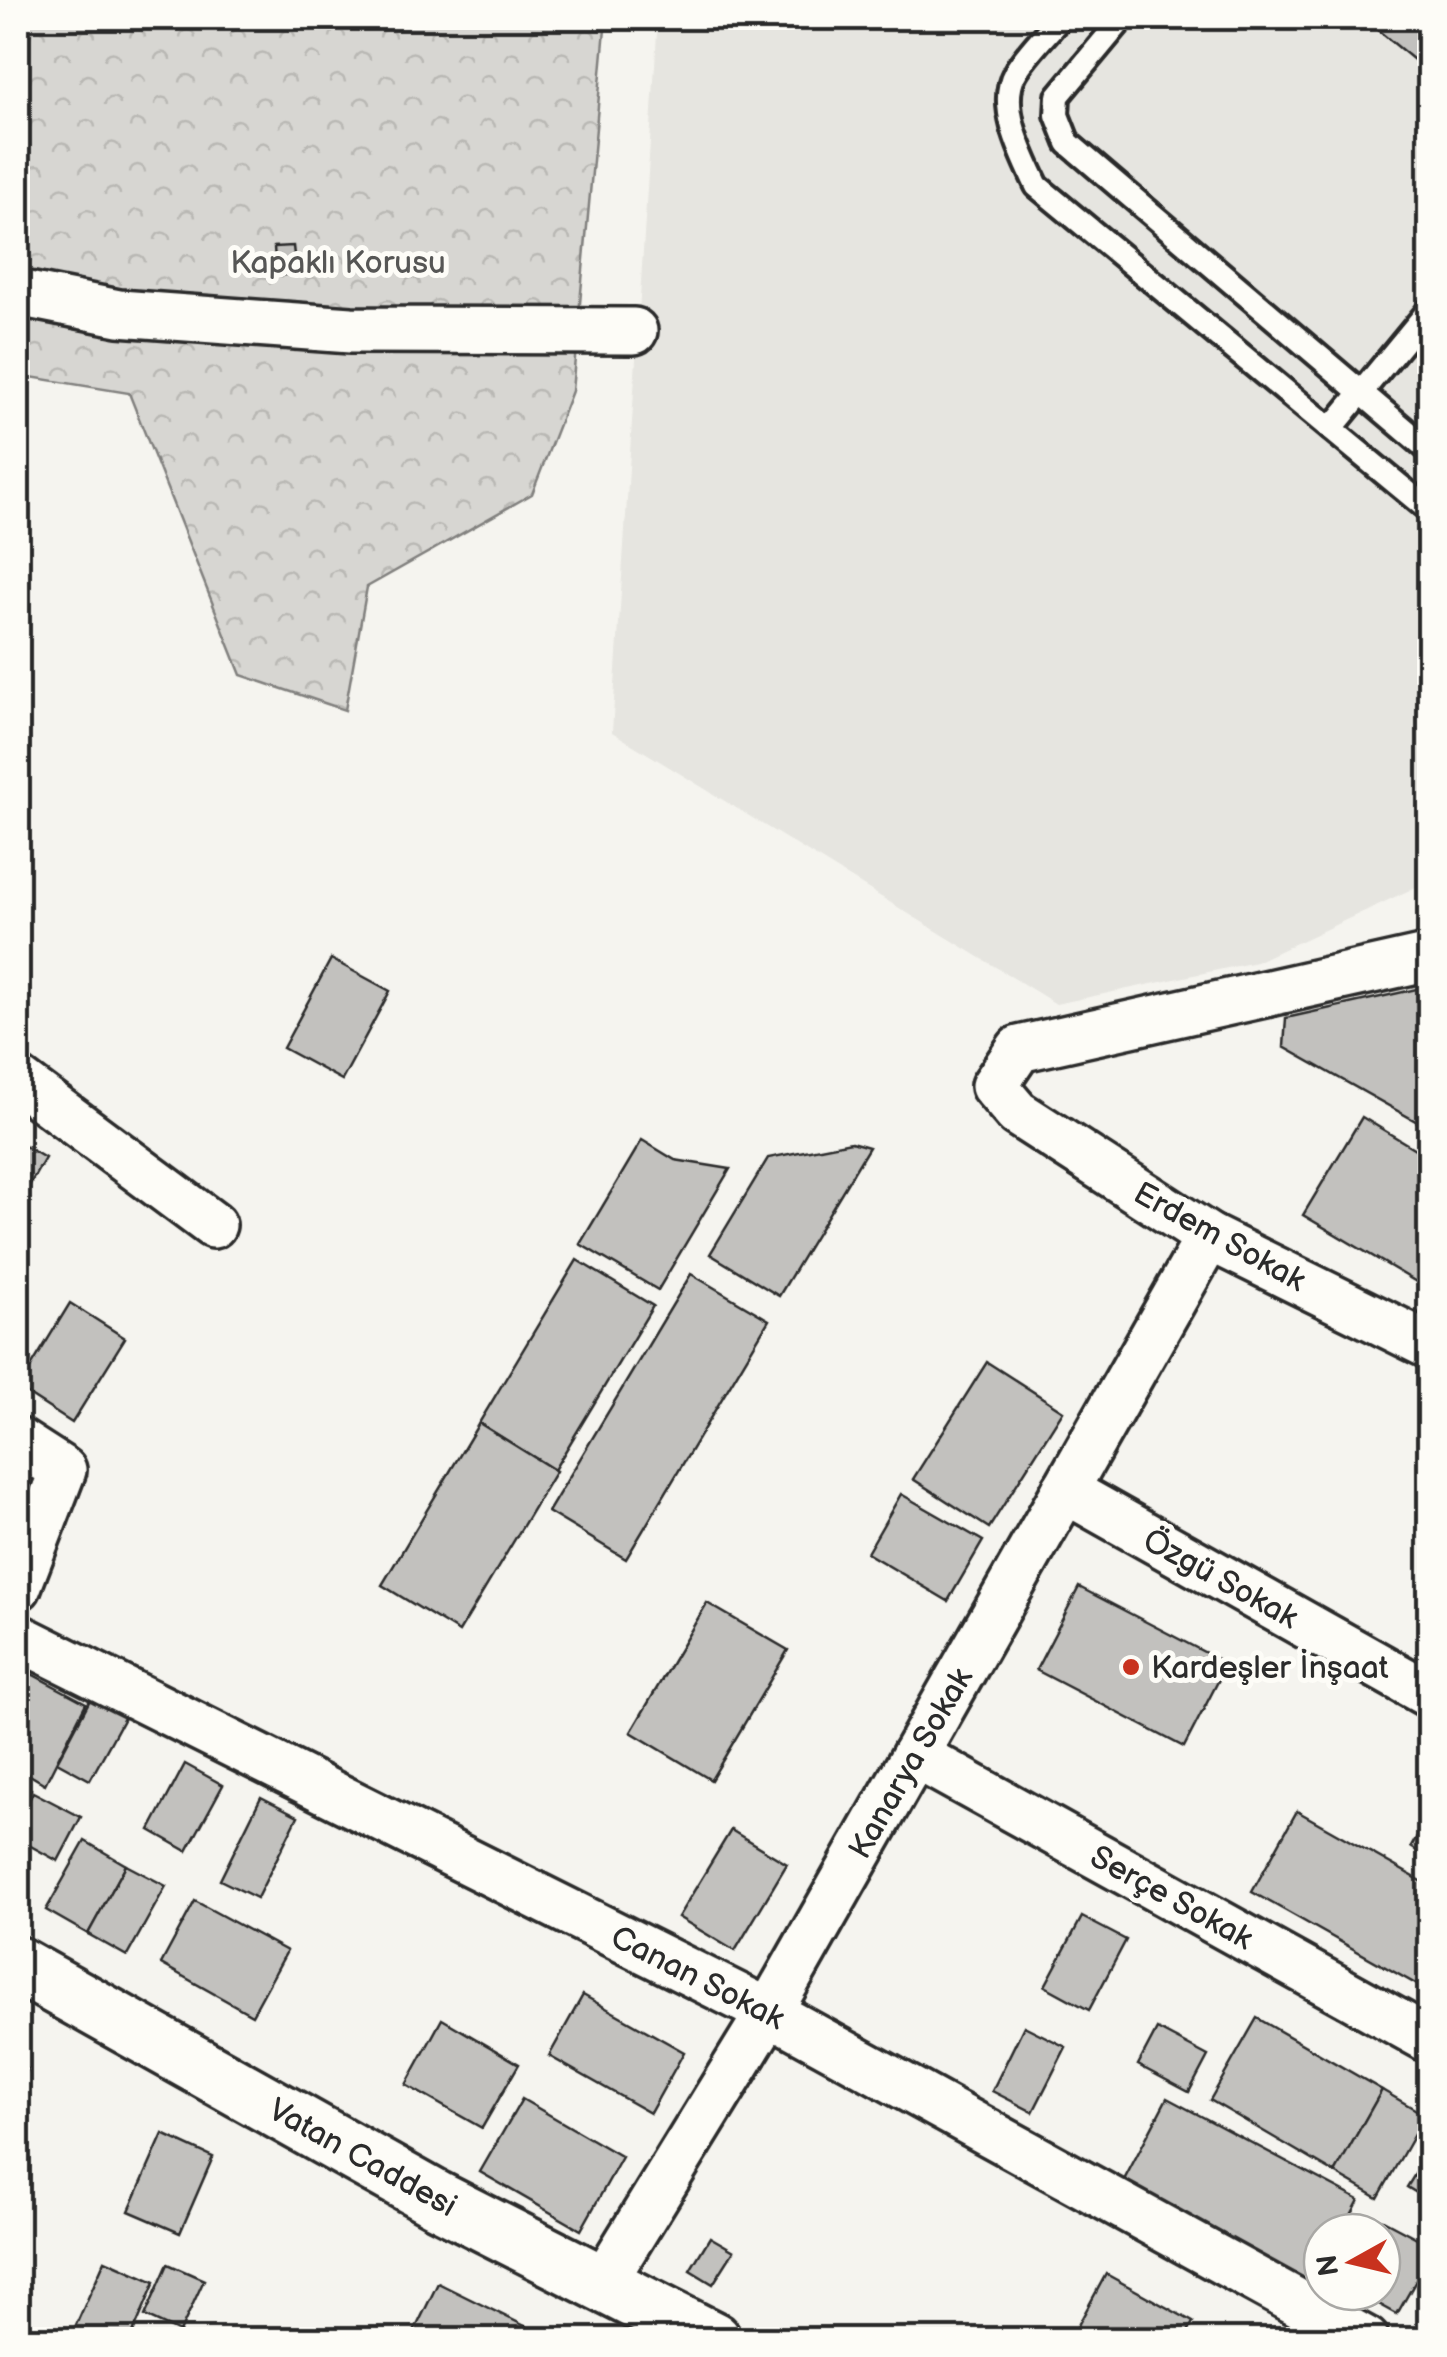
<svg xmlns="http://www.w3.org/2000/svg" width="1447" height="2357" font-family="'Balsamiq Sans',sans-serif">
  <style>
    .built { fill: #e6e5e0 }
    .forest { fill: url(#forest-crowns); stroke: #81807e; stroke-width: 2.5 }
    .building { fill: #c2c1be; stroke: #2b2b2b; stroke-width: 2.5 }
    .lines { fill: none; stroke-linecap: round; stroke-linejoin: round }
    .service-casing { stroke: #2b2b2b; stroke-width: 30 }
    .minor-casing { stroke: #2b2b2b; stroke-width: 52 }
    .tertiary-casing { stroke: #2b2b2b; stroke-width: 62 }
    .service { stroke: #fdfcf7; stroke-width: 22 }
    .minor { stroke: #fdfcf7; stroke-width: 45 }
    .tertiary { stroke: #fdfcf7; stroke-width: 55 }
    .poi-dot { fill: #c8321e; stroke: #fdfcf7; stroke-width: 4 }
    .labels { text-anchor: middle; stroke-width: 10; stroke-linejoin: round; paint-order: stroke }
    .park-label { font-size: 32px; fill: #565655; stroke: #fdfcf7 }
    .street-label { font-size: 32px; fill: #2b2b2b; stroke: #fdfcf7 }
    .poi-label { font-size: 32px; fill: #2b2b2b; stroke: #fdfcf7; text-anchor: start }
  </style>
  <defs>
    <pattern id="forest-crowns" width="20" height="18" patternUnits="userSpaceOnUse" patternTransform="scale(2.5)"><rect width="20" height="18" fill="#d7d6d2"/><path d="M2 6a3 3 0 1 1 6 0M12 15a3 3 0 1 1 6 0" fill="none" stroke="#b9b8b4"/></pattern>
  </defs>
  <rect width="100%" height="100%" fill="#f5f4ef"/>
  <filter id="ink" filterUnits="userSpaceOnUse"><feTurbulence type="fractalNoise" baseFrequency=".01" numOctaves="2"/><feDisplacementMap in="SourceGraphic" scale="20" xChannelSelector="R" yChannelSelector="G"/><feConvolveMatrix kernelMatrix="1 2 1 2 8 2 1 2 1" color-interpolation-filters="sRGB"/></filter>
  <g filter="url(#ink)">
    <path class="built" d="M658 18H1429V881L1256 962 1056 1004 612 732Z"/>
    <path class="forest" d="M18 18H606L572 391 532 494 367 587 345 710 241 675 129 393 18 375Z"/>
    <g class="building">
      <path d="M1363 18H1430V73Z"/>
      <path d="M293 246 296 274 276 276 274 247Z"/>
      <path d="M331 959 390 991 342 1080 283 1048Z"/>
      <path d="M1430 986V1129L1284 1047 1286 1018Z"/>
      <path d="M1362 1117 1430 1158V1290L1303 1215Z"/>
      <path d="M642 1140 675 1160 730 1169 658 1290 580 1244Z"/>
      <path d="M18 1142 45 1158 18 1205Z"/>
      <path d="M851 1142 869 1147 779 1296 710 1254 768 1158Z"/>
      <path d="M577 1260 653 1306 554 1470 479 1423Z"/>
      <path d="M691 1274 769 1320 626 1559 548 1512Z"/>
      <path d="M70 1303 125 1338 72 1423 18 1388Z"/>
      <path d="M987 1362 1063 1411 989 1528 913 1479Z"/>
      <path d="M479 1423 556 1471 459 1632 382 1585Z"/>
      <path d="M901 1494 983 1541 948 1601 867 1553Z"/>
      <path d="M1079 1587 1227 1664 1184 1747 1036 1670Z"/>
      <path d="M707 1603 788 1650 711 1780 631 1732Z"/>
      <path d="M24 1670 86 1703 45 1784 18 1768V1681Z"/>
      <path d="M91 1698 125 1716 90 1780 57 1762Z"/>
      <path d="M185 1764 223 1785 187 1851 150 1830Z"/>
      <path d="M18 1783 31 1789 18 1816Z"/>
      <path d="M33 1792 81 1817 58 1861 18 1839V1822Z"/>
      <path d="M261 1797 298 1816 257 1898 220 1880Z"/>
      <path d="M1297 1811 1430 1886V1992L1252 1892Z"/>
      <path d="M1430 1813V1857L1428 1858 1411 1847Z"/>
      <path d="M731 1830 787 1864 735 1951 678 1917Z"/>
      <path d="M85 1841 126 1865 88 1934 46 1910Z"/>
      <path d="M126 1865 166 1886 127 1956 88 1934Z"/>
      <path d="M195 1901 287 1951 252 2015 161 1964Z"/>
      <path d="M1082 1917 1126 1940 1089 2010 1045 1986Z"/>
      <path d="M583 1995 684 2052 650 2113 549 2056Z"/>
      <path d="M1257 2018 1382 2090 1335 2173 1210 2100Z"/>
      <path d="M442 2019 519 2064 482 2128 406 2085Z"/>
      <path d="M1024 2026 1066 2047 1033 2112 992 2091Z"/>
      <path d="M1157 2029 1208 2056 1189 2092 1138 2065Z"/>
      <path d="M18 2064 28 2069 18 2089Z"/>
      <path d="M1382 2090 1425 2115 1378 2198 1335 2173Z"/>
      <path d="M1167 2098 1359 2200 1342 2232H1322V2269L1314 2284 1123 2182Z"/>
      <path d="M522 2099 622 2157 581 2230 480 2172Z"/>
      <path d="M163 2134 213 2157 180 2233 129 2211Z"/>
      <path d="M1430 2150V2201L1407 2187Z"/>
      <path d="M1383 2220 1430 2245V2256L1397 2314 1357 2292H1382V2232H1377Z"/>
      <path d="M710 2237 734 2251 713 2284 690 2270Z"/>
      <path d="M105 2260 155 2282 130 2340H80L71 2336Z"/>
      <path d="M168 2264 204 2280 180 2332 145 2316Z"/>
      <path d="M1106 2274 1193 2322 1184 2340H1070Z"/>
      <path d="M438 2283 537 2332 533 2340H410Z"/>
    </g>
    <g class="lines">
      <g class="service-casing">
        <g id="service">
          <path d="M1060 18C1047 33 1024 56 1015 73 997 106 1023 156 1037 186L1430 511"/>
          <path d="M1123 18 1058 96 1057 115 1068 143 1430 451"/>
          <path d="M1331 429 1430 309"/>
        </g>
      </g>
      <g class="minor-casing">
        <g id="minor">
          <path d="M18 293 119 313 351 330 634 331"/>
          <path d="M1430 957 1019 1049 994 1086 1017 1113 1209 1237 1430 1346"/>
          <path d="M18 1080 213 1225"/>
          <path d="M18 1441 63 1470 18 1587"/>
          <path d="M1065 1490 1430 1695"/>
          <path d="M18 1637 769 2012 1366 2340"/>
          <path d="M915 1755 1430 2040"/>
          <path d="M602 2284 769 2012 1209 1237"/>
        </g>
      </g>
      <g class="tertiary-casing">
        <path id="tertiary" d="M18 1965 436 2199 713 2340"/>
      </g>
      <use href="#service" class="service"/>
      <use href="#minor" class="minor"/>
      <use href="#tertiary" class="tertiary"/>
    </g>
  </g>
  <circle class="poi-dot" cx="1131" cy="1667" r="10"/>
  <g class="labels">
    <g class="park-label">
      <text x="338" y="273">Kapaklı Korusu</text>
    </g>
    <g class="street-label">
      <text transform="translate(1220 1236) rotate(29)" y="11">Erdem Sokak</text>
      <text transform="translate(1221 1578) rotate(29)" y="11">Özgü Sokak</text>
      <text transform="translate(910 1763) rotate(-60)" y="11">Kanarya Sokak</text>
      <text transform="translate(1172 1897) rotate(29)" y="11">Serçe Sokak</text>
      <text transform="translate(698 1977) rotate(27)" y="11">Canan Sokak</text>
      <text transform="translate(363 2157) rotate(29)" y="11">Vatan Caddesi</text>
    </g>
    <g class="poi-label">
      <text x="1151" y="1678">Kardeşler İnşaat</text>
    </g>
  </g>
  <rect width="1447" height="2357" fill="none" stroke="#fdfcf7" stroke-width="60"/>
  <rect x="30" y="30" width="1387" height="2297" fill="none" stroke="#2b2b2b" stroke-width="4" filter="url(#ink)"/>
  <g transform="translate(1352 2262) rotate(262)"><circle r="48" fill="#fdfcf7" stroke="#a9a8a5" stroke-width="2.5"/>
  <path d="M0-8L18 38L0 25L-18 38Z" fill="#c8321e"/>
  <text y="-15" font-size="28" font-weight="bold" text-anchor="middle" fill="#2b2b2b">N</text>
  </g>
</svg>
